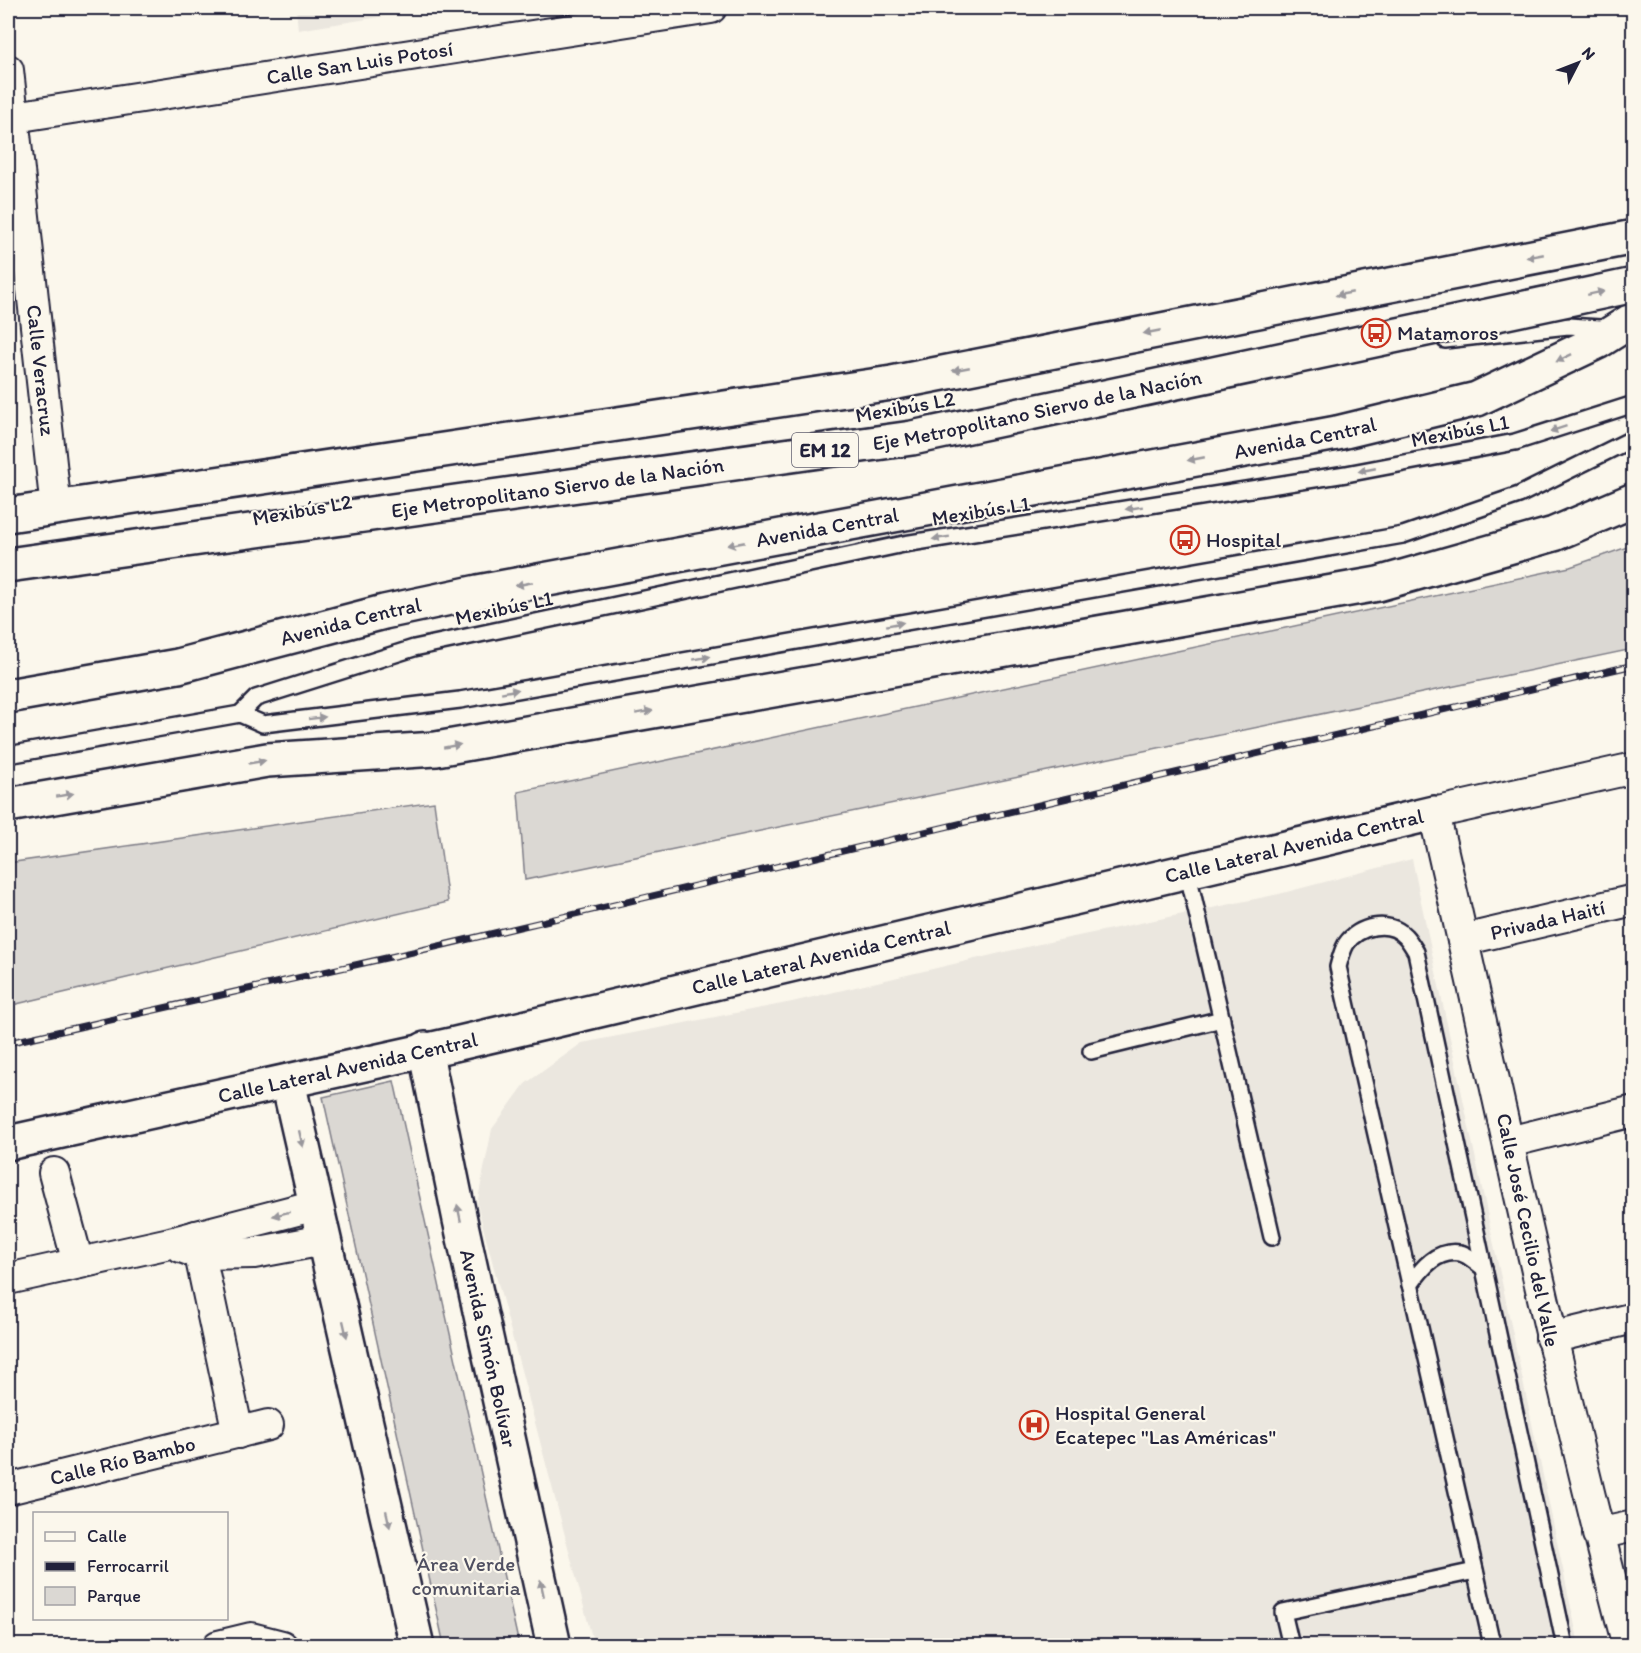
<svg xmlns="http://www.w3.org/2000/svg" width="1641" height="1653" font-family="Itim,sans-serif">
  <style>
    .built { fill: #ebe7df }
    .green { fill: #dbd8d3; stroke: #7e7d87; stroke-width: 1.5 }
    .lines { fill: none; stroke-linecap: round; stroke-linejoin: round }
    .lane-casing { stroke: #22223b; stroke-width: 20 }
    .street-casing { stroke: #22223b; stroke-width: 34 }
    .secondary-casing { stroke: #22223b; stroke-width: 38 }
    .highway-casing { stroke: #22223b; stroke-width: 38 }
    .lane { stroke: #fbf7ec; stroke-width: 15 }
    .street { stroke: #fbf7ec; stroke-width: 30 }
    .secondary { stroke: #fbf7ec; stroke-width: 33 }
    .highway { stroke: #fbf7ec; stroke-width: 33 }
    .rail-casing { stroke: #22223b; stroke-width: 7 }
    .rail { stroke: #fbf7ec; stroke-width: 4.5; stroke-dasharray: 14; stroke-linecap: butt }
    .highway-bridge-casing { stroke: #22223b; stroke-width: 38; stroke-linecap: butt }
    .highway-bridge { stroke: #fbf7ec; stroke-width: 33 }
    .oneway { fill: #99979c }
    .labels { text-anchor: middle; stroke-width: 4.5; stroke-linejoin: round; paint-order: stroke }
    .shield { fill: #fbf7ec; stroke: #636270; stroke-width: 1.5 }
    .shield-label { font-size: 20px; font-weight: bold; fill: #22223b }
    .street-label { font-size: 21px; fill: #22223b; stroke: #fbf7ec }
    .poi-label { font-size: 21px; fill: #22223b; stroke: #fbf7ec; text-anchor: start }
    .park-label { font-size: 21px; fill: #505061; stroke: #fbf7ec }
  </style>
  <rect width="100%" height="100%" fill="#fbf7ec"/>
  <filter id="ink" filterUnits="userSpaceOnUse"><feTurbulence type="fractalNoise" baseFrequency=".0167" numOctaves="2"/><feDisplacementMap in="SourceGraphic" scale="12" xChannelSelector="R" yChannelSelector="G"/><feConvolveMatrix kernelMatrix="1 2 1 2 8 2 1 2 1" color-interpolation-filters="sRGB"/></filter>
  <g filter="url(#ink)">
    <g class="built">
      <path d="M296 8H436L298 30Z"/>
      <path d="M1412 859 1579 1645H594L477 1204 492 1129 525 1084 582 1043 792 1002 1035 945 1279 894Z"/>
    </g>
    <g class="green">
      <path d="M1633 545V649L525 880 518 792 1570 567Z"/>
      <path d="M434 802 448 902 8 1006V863Z"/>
      <path d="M394 1081 519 1645H444L323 1097Z"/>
    </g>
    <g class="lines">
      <g class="lane-casing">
        <g id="lane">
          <path d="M1445 340 1568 326 1600 328 1609 330"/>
          <path d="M240 714 256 698 414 648 904 544 1346 474 1515 442 1634 404"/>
          <path d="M8 755 240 714 263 724 460 700 1403 535 1519 495 1634 438"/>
          <path d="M1187 870 1272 1237"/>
          <path d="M1091 1051 1222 1019"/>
          <path d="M1410 1285C1422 1268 1437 1249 1460 1253 1468 1254 1477 1264 1484 1268"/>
          <path d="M1291 1646 1283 1612 1475 1571"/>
          <path d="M1494 1646 1490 1636 1338 967C1340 959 1342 951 1346 944 1358 926 1389 919 1405 936 1409 940 1413 947 1416 952L1565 1646"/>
        </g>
      </g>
      <g class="street-casing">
        <g id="street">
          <path id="s1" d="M8 70 54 491"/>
          <path id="s2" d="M8 118 711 8"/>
          <path id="s3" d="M1463 940 1634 900"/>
          <path d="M1509 1142 1634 1111"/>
          <path d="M54 1173 78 1263"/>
          <path d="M196 1236 238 1433"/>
          <path d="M181 1247 200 1254 254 1253 324 1240"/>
          <path d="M8 1279 170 1243 316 1205"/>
          <path d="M1551 1338 1634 1318"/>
          <path id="s4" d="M8 1489 268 1425"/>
          <path d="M1598 1534 1634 1526"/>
          <path d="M218 1646 251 1638 282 1646"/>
          <path d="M1628 1646C1555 1370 1498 1091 1434 813L1634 768"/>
        </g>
      </g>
      <g class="secondary-casing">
        <g id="secondary">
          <path id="s5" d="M425 1049 460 1220 554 1646"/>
          <path d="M288 1082 417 1646"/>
          <path id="s6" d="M8 1143 455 1044 1434 813"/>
        </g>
      </g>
      <g class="highway-casing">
        <g id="highway">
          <path d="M8 515 892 383 1634 237"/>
          <path id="s7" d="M8 696 178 666 384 612 478 592 1337 433 1477 399 1599 341 1634 319"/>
          <path d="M8 805 267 760 436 749 1378 584 1554 534 1634 500"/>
        </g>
      </g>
      <use href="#lane" class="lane"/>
      <use href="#street" class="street"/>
      <use href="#secondary" class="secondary"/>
      <use href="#highway" class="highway"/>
      <g class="rail-casing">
        <path id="rail" d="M8 1043 435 947 1634 665"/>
      </g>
      <use href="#rail" class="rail"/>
      <g class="highway-bridge-casing">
        <g id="highway-bridge">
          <path id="s8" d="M8 565 912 438 1634 285"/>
        </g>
      </g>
      <use href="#highway-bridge" class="highway-bridge"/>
    </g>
    <defs><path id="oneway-solid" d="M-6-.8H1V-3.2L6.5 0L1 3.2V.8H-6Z" transform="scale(1.5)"/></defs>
    <g class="oneway">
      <use href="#oneway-solid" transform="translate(1535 256) rotate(169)"/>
      <use href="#oneway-solid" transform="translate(1596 293) rotate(-12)"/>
      <use href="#oneway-solid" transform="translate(1344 294) rotate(169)"/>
      <use href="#oneway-solid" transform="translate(1152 332) rotate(169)"/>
      <use href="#oneway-solid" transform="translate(1564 358) rotate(154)"/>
      <use href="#oneway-solid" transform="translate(961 369) rotate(169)"/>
      <use href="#oneway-solid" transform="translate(1558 429) rotate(162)"/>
      <use href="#oneway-solid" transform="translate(1196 459) rotate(169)"/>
      <use href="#oneway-solid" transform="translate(1367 470) rotate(169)"/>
      <use href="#oneway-solid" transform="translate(1134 508) rotate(171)"/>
      <use href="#oneway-solid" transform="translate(941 538) rotate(171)"/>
      <use href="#oneway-solid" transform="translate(736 544) rotate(169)"/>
      <use href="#oneway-solid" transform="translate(524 584) rotate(169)"/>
      <use href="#oneway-solid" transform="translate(895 624) rotate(-10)"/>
      <use href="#oneway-solid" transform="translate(702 658) rotate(-10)"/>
      <use href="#oneway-solid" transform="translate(510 691) rotate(-10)"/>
      <use href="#oneway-solid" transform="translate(644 712) rotate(-10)"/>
      <use href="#oneway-solid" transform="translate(317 718) rotate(-7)"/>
      <use href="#oneway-solid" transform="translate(452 746) rotate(-10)"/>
      <use href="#oneway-solid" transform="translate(257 762) rotate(-10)"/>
      <use href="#oneway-solid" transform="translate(65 795) rotate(-10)"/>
      <use href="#oneway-solid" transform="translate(301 1139) rotate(77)"/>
      <use href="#oneway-solid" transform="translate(459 1213) rotate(-102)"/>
      <use href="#oneway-solid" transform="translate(281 1214) rotate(166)"/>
      <use href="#oneway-solid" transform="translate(345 1329) rotate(77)"/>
      <use href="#oneway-solid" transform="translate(388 1519) rotate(77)"/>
      <use href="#oneway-solid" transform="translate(542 1588) rotate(-102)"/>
    </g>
  </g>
  <defs>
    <g id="bus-ring" transform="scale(1.5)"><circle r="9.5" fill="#fbf7ec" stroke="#c8321e" stroke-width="1.5"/><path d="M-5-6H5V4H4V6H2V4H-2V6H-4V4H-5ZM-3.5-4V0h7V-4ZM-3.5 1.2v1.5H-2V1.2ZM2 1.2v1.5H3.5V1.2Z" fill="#c8321e"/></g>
    <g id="hospital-ring" transform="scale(1.5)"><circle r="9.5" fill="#fbf7ec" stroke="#c8321e" stroke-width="1.5"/><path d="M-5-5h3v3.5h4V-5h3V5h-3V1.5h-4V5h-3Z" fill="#c8321e"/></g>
  </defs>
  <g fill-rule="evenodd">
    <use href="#bus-ring" x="1376" y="333"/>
    <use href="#bus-ring" x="1185" y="540"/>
    <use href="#hospital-ring" x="1034" y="1425"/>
  </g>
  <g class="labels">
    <rect class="shield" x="792" y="433" width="66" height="34" rx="4.5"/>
    <g class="shield-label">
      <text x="825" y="457">EM 12</text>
    </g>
    <g class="street-label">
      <text dy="7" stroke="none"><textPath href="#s2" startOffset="356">Calle San Luis Potosí</textPath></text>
      <text dy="7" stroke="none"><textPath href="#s1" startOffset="302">Calle Veracruz</textPath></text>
      <text transform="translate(905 407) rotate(-10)" y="7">Mexibús L2</text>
      <text dy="7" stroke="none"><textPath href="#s8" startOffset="1041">Eje Metropolitano Siervo de la Nación</textPath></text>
      <text transform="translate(1460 431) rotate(-11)" y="7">Mexibús L1</text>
      <text dy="7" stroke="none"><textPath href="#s7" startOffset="1323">Avenida Central</textPath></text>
      <text dy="7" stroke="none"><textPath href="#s8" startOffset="555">Eje Metropolitano Siervo de la Nación</textPath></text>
      <text transform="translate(302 510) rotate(-10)" y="7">Mexibús L2</text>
      <text transform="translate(981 511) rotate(-9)" y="7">Mexibús L1</text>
      <text dy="7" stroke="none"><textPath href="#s7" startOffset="837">Avenida Central</textPath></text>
      <text transform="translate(504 608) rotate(-12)" y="7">Mexibús L1</text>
      <text dy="7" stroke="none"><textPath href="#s7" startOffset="351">Avenida Central</textPath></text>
      <text dy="7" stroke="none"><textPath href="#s6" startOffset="1320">Calle Lateral Avenida Central</textPath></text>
      <text dy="7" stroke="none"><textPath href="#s3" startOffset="87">Privada Haití</textPath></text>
      <text dy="7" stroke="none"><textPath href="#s6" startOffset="834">Calle Lateral Avenida Central</textPath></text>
      <text dy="7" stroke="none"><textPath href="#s6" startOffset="348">Calle Lateral Avenida Central</textPath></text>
      <text transform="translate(1528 1230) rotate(78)" y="7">Calle José Cecilio del Valle</text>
      <text dy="7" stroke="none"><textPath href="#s5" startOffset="306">Avenida Simón Bolívar</textPath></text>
      <text dy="7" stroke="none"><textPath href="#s4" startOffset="118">Calle Río Bambo</textPath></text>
    </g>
    <g class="poi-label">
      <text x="1397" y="340">Matamoros</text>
      <text x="1206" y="547">Hospital</text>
      <text x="1055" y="1420">Hospital General<tspan x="1055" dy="24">Ecatepec "Las Américas"</tspan></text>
    </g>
    <g class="park-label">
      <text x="466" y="1571">Área Verde<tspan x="466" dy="24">comunitaria</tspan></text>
    </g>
  </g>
  <rect width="1641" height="1653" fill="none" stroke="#fbf7ec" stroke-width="30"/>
  <rect x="15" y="15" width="1611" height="1623" fill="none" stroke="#22223b" stroke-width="2" filter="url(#ink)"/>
  <rect x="33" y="1512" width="195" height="108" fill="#fbf7ec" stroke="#a4a2a5" stroke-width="1.5"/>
  <rect x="45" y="1532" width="30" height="9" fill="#fbf7ec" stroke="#a4a2a5" stroke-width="1.5"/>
  <text x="87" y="1542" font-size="18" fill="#22223b">Calle</text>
  <rect x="45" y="1562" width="30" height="9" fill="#22223b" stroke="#a4a2a5" stroke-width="1.5"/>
  <text x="87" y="1572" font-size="18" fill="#22223b">Ferrocarril</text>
  <rect x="45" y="1587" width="30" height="18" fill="#dbd8d3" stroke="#a4a2a5" stroke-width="1.5"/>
  <text x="87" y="1602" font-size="18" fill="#22223b">Parque</text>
  <g transform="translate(1578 63) rotate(48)" stroke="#fbf7ec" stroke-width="4.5" paint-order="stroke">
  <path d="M0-4.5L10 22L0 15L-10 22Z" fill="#22223b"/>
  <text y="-9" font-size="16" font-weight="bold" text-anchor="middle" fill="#22223b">N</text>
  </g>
</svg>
